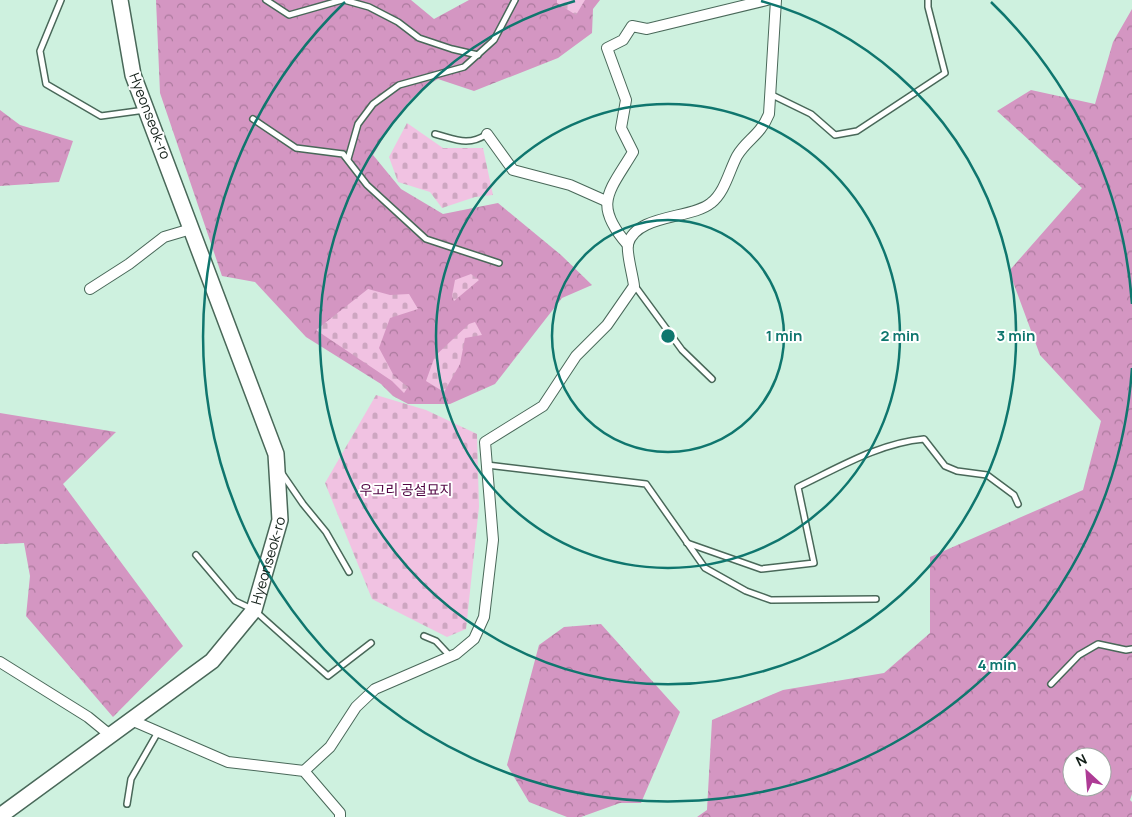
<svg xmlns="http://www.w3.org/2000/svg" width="1132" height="817" font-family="Manrope,'Noto Sans KR',sans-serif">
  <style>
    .forest { fill: url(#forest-crowns); fill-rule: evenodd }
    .cemetery { fill: url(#cemetery-stones) }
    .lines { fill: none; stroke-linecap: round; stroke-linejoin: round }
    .lane-casing { stroke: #496859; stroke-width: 8 }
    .street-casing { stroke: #496859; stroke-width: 12 }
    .secondary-casing { stroke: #496859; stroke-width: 18 }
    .lane { stroke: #fff; stroke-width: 5 }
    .street { stroke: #fff; stroke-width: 10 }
    .secondary { stroke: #fff; stroke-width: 15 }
    .ring { fill: none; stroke: #0f766e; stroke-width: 2.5 }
    .labels { text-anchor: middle; stroke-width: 4; stroke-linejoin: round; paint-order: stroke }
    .street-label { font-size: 14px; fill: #121f18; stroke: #fff }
    .park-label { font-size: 14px; fill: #510543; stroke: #fff }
    .centre { fill: #0f766e; stroke: #fff; stroke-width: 2.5 }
    .ring-label { font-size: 15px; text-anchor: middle; font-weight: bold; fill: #0f766e; stroke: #fff; stroke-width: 4; stroke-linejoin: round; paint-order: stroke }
  </style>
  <defs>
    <pattern id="forest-crowns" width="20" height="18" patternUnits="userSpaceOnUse" patternTransform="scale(1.25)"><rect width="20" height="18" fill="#d496c2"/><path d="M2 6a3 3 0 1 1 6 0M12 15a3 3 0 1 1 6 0" fill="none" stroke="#ab7a9d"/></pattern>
    <pattern id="cemetery-stones" width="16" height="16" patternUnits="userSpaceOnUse" patternTransform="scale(1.25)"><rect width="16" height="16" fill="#f1c2e2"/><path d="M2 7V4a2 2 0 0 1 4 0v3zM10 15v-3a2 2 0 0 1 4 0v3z" fill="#cea6c1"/></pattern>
  </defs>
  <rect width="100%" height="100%" fill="#cef1df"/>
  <g class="forest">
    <path d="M156 0H411L434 19 469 0H600L593 9 592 33 558 58 474 91 438 79C406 96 392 125 373 155L401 189 443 214 498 203 561 255 592 285 562 298 495 384 450 404H408L393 396 381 384 306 337 255 282 222 276 160 93Z"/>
    <path d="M1132 9V794L1130 800 1132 802V817H697L707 810 712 720 783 690 884 673 930 633V557L1083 490 1101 421 1040 355 1009 271 1082 188 997 111 1031 90 1095 104 1113 42ZM1072 757H1102V787H1072Z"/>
    <path d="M0 110 20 125 73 141 59 182 0 186Z"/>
    <path d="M0 413 116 432 63 484 183 646 113 717 26 616 30 576 24 543 0 544Z"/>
    <path d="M601 624 680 712 641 803H620L581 817H567L529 802 507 765 539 645 564 627Z"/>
  </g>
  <g class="cemetery">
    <path d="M557 0H585L576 15 557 3Z"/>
    <path d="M407 123 443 148H483L493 195 475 197 442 208 430 192 398 182 389 157Z"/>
    <path d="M471 274 479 280 454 301 452 296 455 280Z"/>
    <path d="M368 289 390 295 409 294 418 309 390 318 379 348 394 376 408 387 404 393 392 381 316 330Z"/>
    <path d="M475 322 482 335 465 338 460 364 444 392 426 381 435 356 469 324Z"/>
    <path d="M376 395 426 410 477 434 479 507 466 629 447 637 372 599 325 483Z"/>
  </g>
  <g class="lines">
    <g class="lane-casing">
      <g id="lane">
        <path d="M61 0 40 51 46 84 101 116 145 110"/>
        <path d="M266 0 289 15 342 0"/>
        <path d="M344 0 369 7 398 22 419 38 452 49 478 55"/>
        <path d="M770 94 811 114 835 135 857 131 945 73 928 7V0"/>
        <path d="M253 119 296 148 343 154 367 185 426 239 499 263"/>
        <path d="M435 134C455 139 468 147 487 134"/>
        <path d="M348 159 358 124 373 104 399 85 464 67 494 40 515 0"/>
        <path d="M635 286 682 350 712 379"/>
        <path d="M487 465 646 484 705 568 746 591 771 600 876 599"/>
        <path d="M281 472 303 504 326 532 349 572"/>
        <path d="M687 543 761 569 814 563 798 487C838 468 879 443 924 439L945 466 957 471 987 475 1014 495 1018 504"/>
        <path d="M196 555 235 601 254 610 328 676 371 643"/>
        <path d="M424 636 436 641 450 656"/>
        <path d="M1051 684 1079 655 1098 644 1126 650 1132 649"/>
        <path d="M127 804 131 779 158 732"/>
      </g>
    </g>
    <g class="street-casing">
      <g id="street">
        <path d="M487 134 513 170 570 185 606 201"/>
        <path d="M628 245C592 204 609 192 633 152L621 128 626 100 607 48 623 40 632 26 647 29 767 0"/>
        <path d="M90 289 129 264 164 237 191 229"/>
        <path d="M0 662 88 717 110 735"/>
        <path d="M131 720 228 762 304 771 340 813V817"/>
        <path d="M304 771 330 747 356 707 375 689 456 654 474 639 484 617 493 540 485 442 543 406 576 356 607 325 634 286C633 276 626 252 628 244 636 214 692 219 711 203 725 192 729 171 737 156 747 139 760 136 769 114L776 0"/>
      </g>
    </g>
    <g class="secondary-casing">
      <g id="secondary">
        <path id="s1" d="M0 816 212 661 254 610 280 520 276 454 133 75 120 0"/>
      </g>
    </g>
    <use href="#lane" class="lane"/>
    <use href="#street" class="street"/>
    <use href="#secondary" class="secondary"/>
  </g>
  <g class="ring">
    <circle cx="668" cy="336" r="116"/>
    <circle cx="668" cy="336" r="232"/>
    <path d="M761 1A348 348 0 1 1 575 1"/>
    <path d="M1132 368A465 465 0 1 1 345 2M991 2A465 465 0 0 1 1132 304"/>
  </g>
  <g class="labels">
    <g class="street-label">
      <text transform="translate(150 116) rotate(69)" y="5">Hyeonseok-ro</text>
      <text dy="5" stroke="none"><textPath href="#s1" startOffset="380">Hyeonseok-ro</textPath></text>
    </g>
    <g class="park-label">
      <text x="406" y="495">우고리 공설묘지</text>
    </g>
  </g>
  <circle cx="668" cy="336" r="8" class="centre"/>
  <g class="ring-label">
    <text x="784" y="341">1 min</text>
    <text x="900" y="341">2 min</text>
    <text x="1016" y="341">3 min</text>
    <text x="997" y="670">4 min</text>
  </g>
  <g transform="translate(1087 772) rotate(334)"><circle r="24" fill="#ffffff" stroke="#a0a5a3"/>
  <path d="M0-4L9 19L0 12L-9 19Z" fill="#ae3b95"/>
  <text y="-8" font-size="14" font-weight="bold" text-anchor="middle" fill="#121f18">N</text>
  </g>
</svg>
